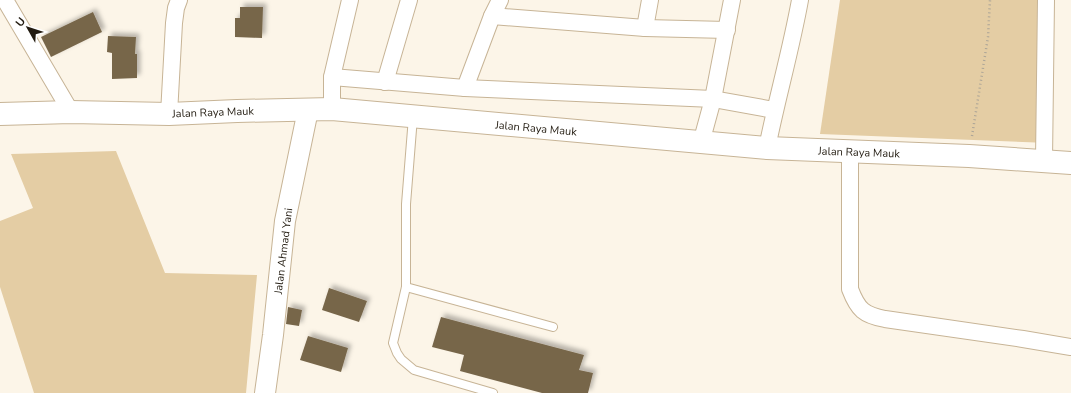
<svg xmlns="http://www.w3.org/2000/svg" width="1071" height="393" font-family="'Nunito Sans',sans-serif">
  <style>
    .green { fill: #e4cda4 }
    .building { fill: #77664a; filter: url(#shadow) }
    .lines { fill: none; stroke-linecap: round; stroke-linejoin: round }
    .service-casing { stroke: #c7b496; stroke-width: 10 }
    .minor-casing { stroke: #c7b496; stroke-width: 18 }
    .tertiary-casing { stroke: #c7b496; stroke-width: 22 }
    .primary-casing { stroke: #c7b496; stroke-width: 24 }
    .path { stroke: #aba497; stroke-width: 2.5; stroke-dasharray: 1 3; stroke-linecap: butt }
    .service { stroke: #fff; stroke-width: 8 }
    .minor { stroke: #fff; stroke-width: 16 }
    .tertiary { stroke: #fff; stroke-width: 20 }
    .primary { stroke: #fff; stroke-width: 22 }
    .labels { text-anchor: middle; stroke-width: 4; stroke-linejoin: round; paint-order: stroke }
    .street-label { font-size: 11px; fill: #221b10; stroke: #fff }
  </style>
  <defs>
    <filter id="shadow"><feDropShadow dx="3.5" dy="-3.5" stdDeviation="2" flood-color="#0004"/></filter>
  </defs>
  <rect width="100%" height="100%" fill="#fcf5e8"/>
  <g class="green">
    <path d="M840 0H1053L1049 143 820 134Z"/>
    <path d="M116 151 165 273 257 275 246 393H34L0 287V221L33 208 11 154Z"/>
  </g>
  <g class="building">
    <path d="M240 7H263L262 38 235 37V18H240Z"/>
    <path d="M93 12 102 32 51 57 41 37Z"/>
    <path d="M108 36 136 37 135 54H137V78L112 79V53L107 52Z"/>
    <path d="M329 288 367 301 359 322 322 310Z"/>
    <path d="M288 307 302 310 299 326 286 324Z"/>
    <path d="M441 317 584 355 579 370 593 373 588 393H542L460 371 464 355 432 347Z"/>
    <path d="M308 336 348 348 341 372 300 360Z"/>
  </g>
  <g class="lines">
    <g class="service-casing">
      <g id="service">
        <path d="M413 117 406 204V287L393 343 397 353 401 359 414 370 493 393"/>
        <path d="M406 287 553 327"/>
      </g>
    </g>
    <g class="minor-casing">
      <g id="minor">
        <path d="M5 0 71 112"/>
        <path d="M492 16 645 28 727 30"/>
        <path d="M645 28 650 0"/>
        <path d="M332 77 465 88 713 99 774 110"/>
        <path d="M385 82 409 0"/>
        <path d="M465 88 492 16 500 0"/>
        <path d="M332 109V77L350 0"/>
        <path d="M169 114 174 23 176 8 179 0"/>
        <path d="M701 143 713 99 732 0"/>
        <path d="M767 148C777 98 791 50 800 0"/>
        <path d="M850 152V289C858 310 864 315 885 319L1023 339 1071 347"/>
        <path d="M1044 160 1046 0"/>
      </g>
    </g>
    <g class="tertiary-casing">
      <path id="tertiary" d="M265 393 273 335 285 221 308 110"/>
    </g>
    <g class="primary-casing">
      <path id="primary" d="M0 114 71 112 169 114 237 111 332 109 767 148 969 156 1071 163"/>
    </g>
    <path class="path" d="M972 136 988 37 990 0"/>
    <use href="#service" class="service"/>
    <use href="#minor" class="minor"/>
    <use href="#tertiary" class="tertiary"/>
    <use href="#primary" class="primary"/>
  </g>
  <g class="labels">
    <g class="street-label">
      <text transform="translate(213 112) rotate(-2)" y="4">Jalan Raya Mauk</text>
      <text transform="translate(536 128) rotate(5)" y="4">Jalan Raya Mauk</text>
      <text transform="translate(859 152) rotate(2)" y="4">Jalan Raya Mauk</text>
      <text transform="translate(283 251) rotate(-83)" y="4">Jalan Ahmad Yani</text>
    </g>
  </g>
  <g transform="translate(28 28) rotate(309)" stroke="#ffffff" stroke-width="3" paint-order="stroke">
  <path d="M0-3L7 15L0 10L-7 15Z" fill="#221b10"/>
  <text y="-6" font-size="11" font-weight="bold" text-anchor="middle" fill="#221b10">U</text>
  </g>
</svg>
